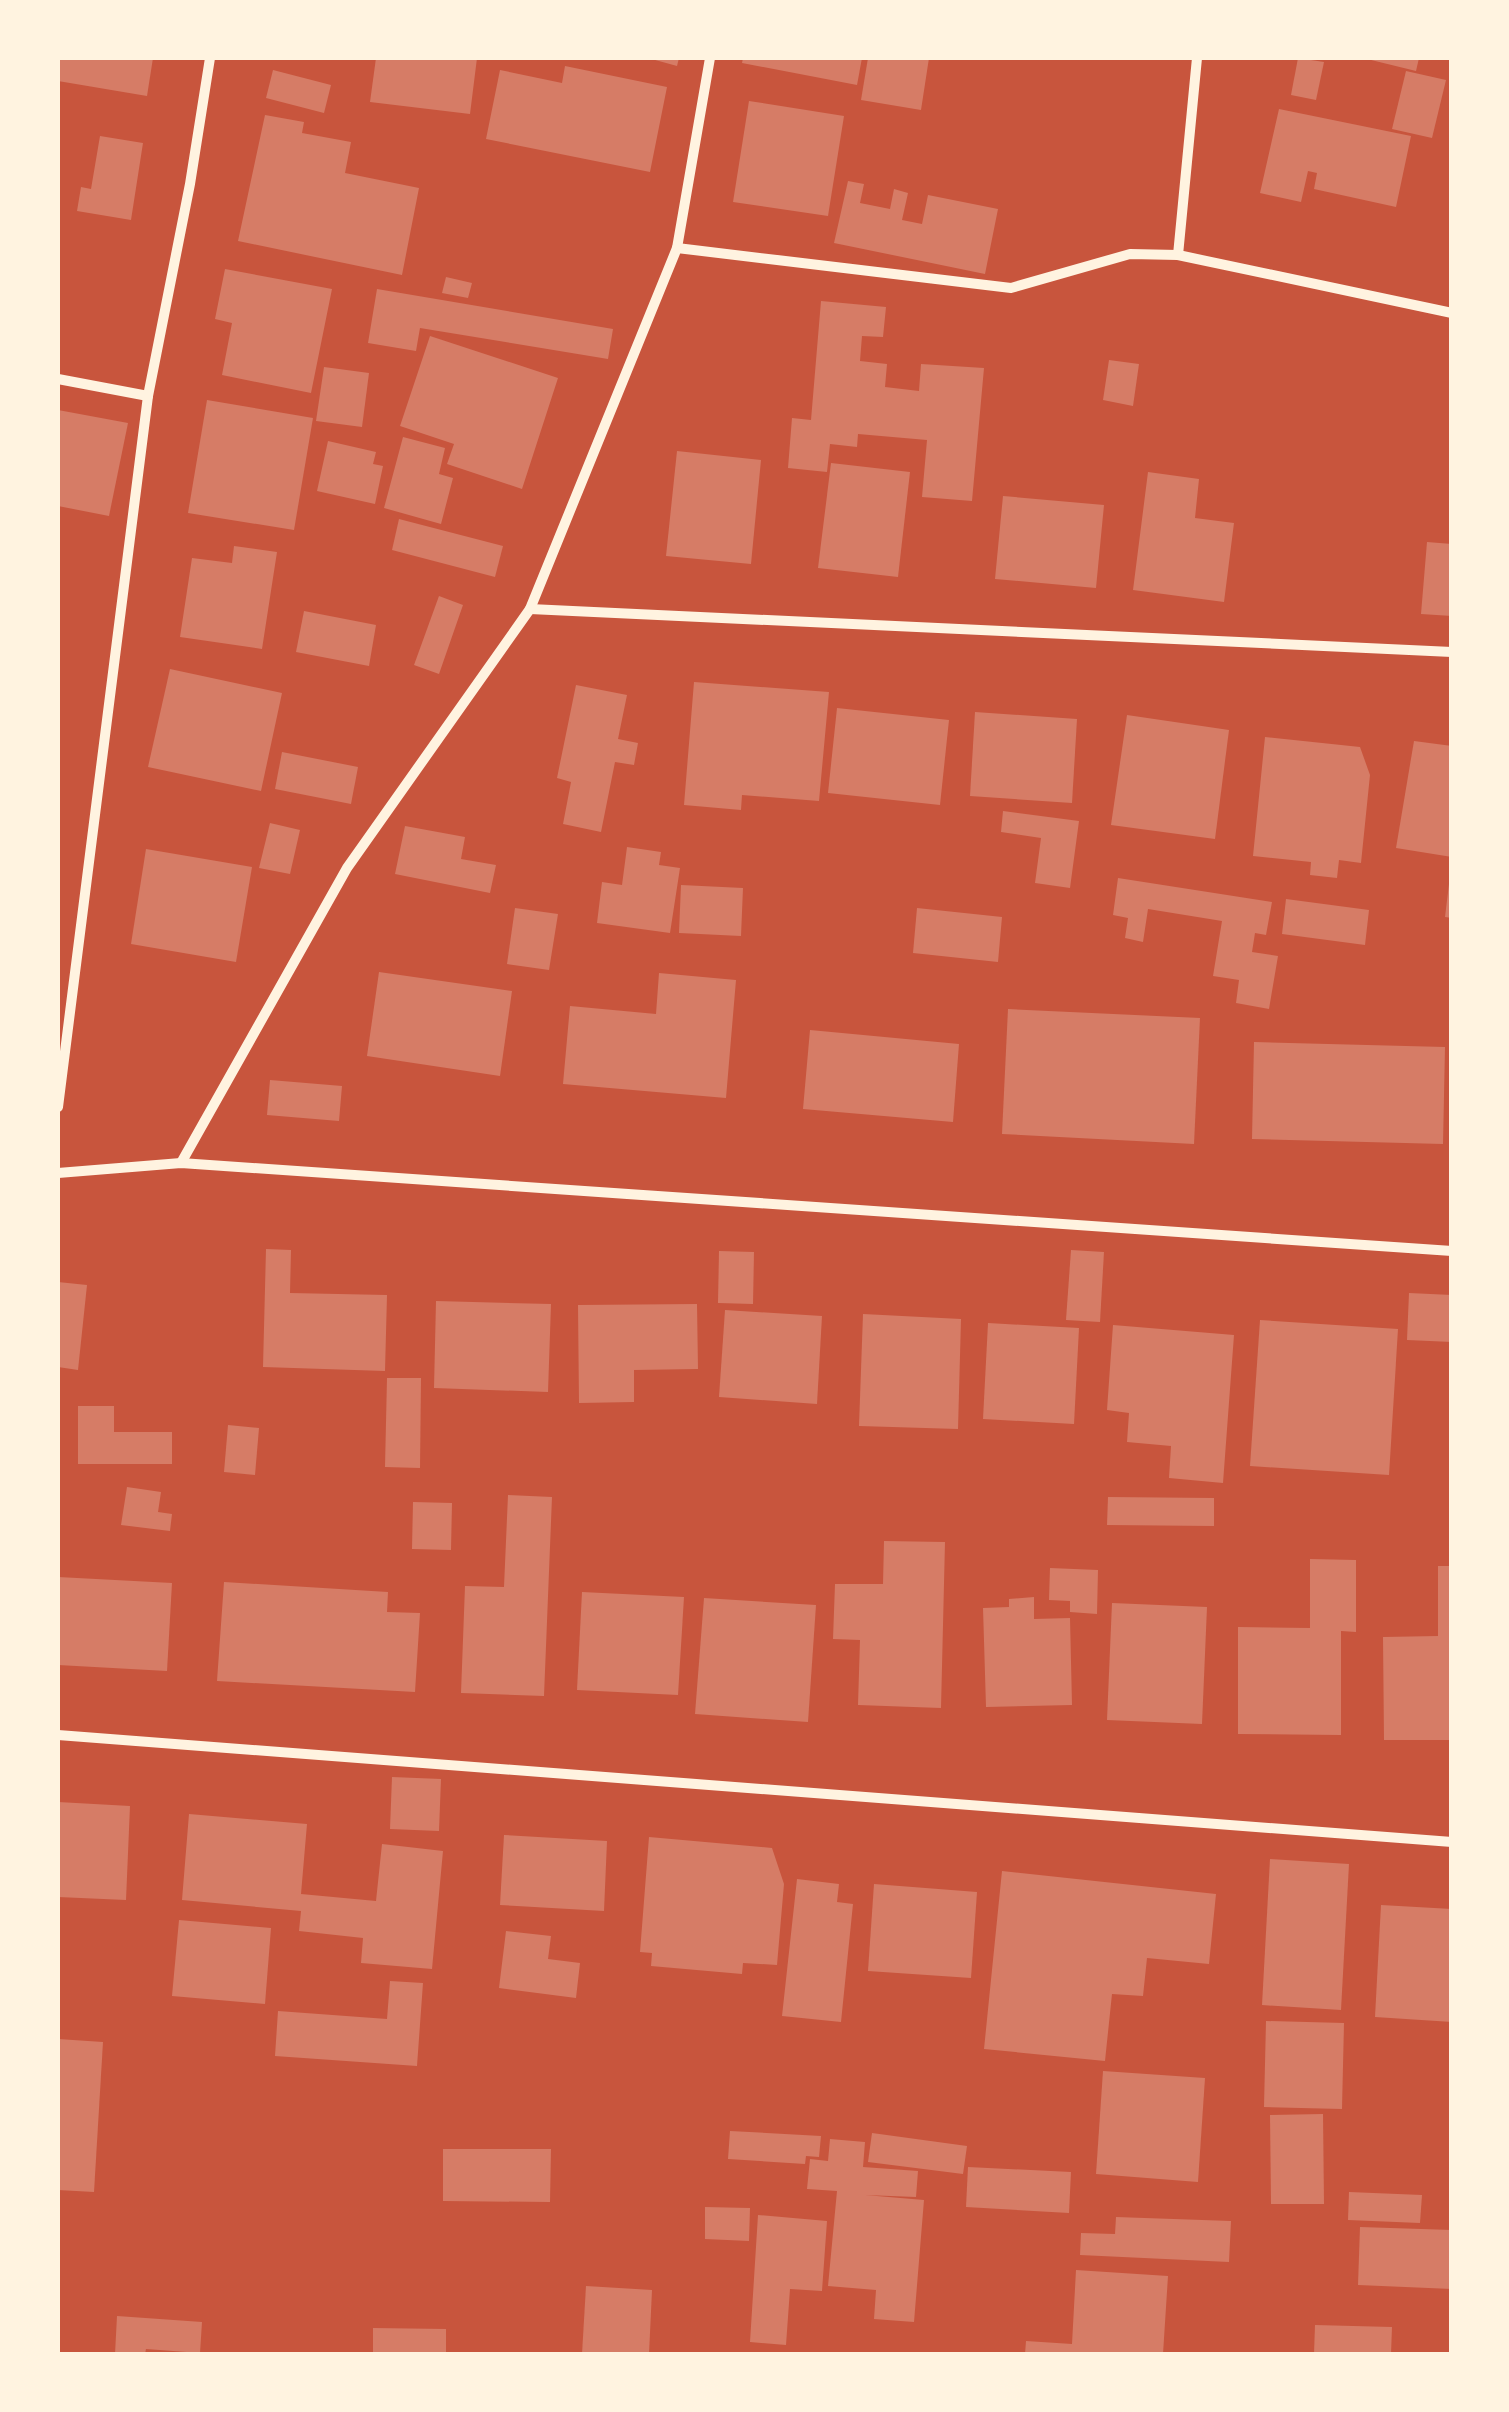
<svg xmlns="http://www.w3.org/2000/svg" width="1509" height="2412" font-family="'Work Sans',sans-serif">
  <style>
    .building { fill: #d67c66 }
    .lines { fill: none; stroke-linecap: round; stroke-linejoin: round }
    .minor { stroke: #fff3e0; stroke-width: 10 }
  </style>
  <rect width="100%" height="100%" fill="#c8553d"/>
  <g class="building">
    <path d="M58 58H153L147 96 58 81Z"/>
    <path d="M376 58H477L470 114 370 102Z"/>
    <path d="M648 58H679L677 66Z"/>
    <path d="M743 58H862L857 85 742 63Z"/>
    <path d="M868 58H929L921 110 861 100Z"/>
    <path d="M1298 58 1324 62 1316 100 1291 95Z"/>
    <path d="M1363 58H1419L1416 71Z"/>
    <path d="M565 66 667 87 650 172 486 139 500 70 562 83Z"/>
    <path d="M273 70 331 85 324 113 266 98Z"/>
    <path d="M1406 71 1446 80 1432 138 1392 129Z"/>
    <path d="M749 101 844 116 828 216 733 202Z"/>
    <path d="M1279 109 1411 136 1396 207 1314 189 1317 173 1308 171 1301 202 1260 193Z"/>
    <path d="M265 115 304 122 302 133 351 142 345 173 419 188 402 275 238 241Z"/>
    <path d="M100 136 143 143 131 220 77 211 81 187 91 189Z"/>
    <path d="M848 181 864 184 860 203 890 209 894 189 908 193 902 220 922 224 928 195 998 209 985 274 834 243Z"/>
    <path d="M225 269 332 289 311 393 222 375 232 323 215 319Z"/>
    <path d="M446 277 472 283 468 298 442 293Z"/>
    <path d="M377 289 613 329 608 359 420 328 416 351 368 343Z"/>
    <path d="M821 301 886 307 883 337 862 336 860 361 887 364 885 387 919 391 921 364 984 368 972 501 922 497 927 440 858 434 857 447 830 444 827 472 788 468 792 418 811 420Z"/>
    <path d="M430 336 558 378 522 489 447 464 454 444 400 426Z"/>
    <path d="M1109 360 1139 364 1133 406 1103 400Z"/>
    <path d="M324 367 369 373 362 427 316 421Z"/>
    <path d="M207 400 313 418 294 530 188 513Z"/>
    <path d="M58 410 128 423 109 516 58 506Z"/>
    <path d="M403 437 445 448 439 474 453 478 441 524 384 508Z"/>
    <path d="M328 441 376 452 373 464 383 466 375 504 317 491Z"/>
    <path d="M677 451 761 460 751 564 666 556Z"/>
    <path d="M831 463 910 472 898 577 818 568Z"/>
    <path d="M1148 472 1199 479 1195 518 1234 523 1224 602 1133 590Z"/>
    <path d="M1003 496 1104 505 1096 588 995 579Z"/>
    <path d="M399 519 503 546 495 577 392 550Z"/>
    <path d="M1427 542 1452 544V616L1421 614Z"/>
    <path d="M234 546 277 552 262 649 180 637 192 558 232 563Z"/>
    <path d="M439 596 463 605 439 674 414 665Z"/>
    <path d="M304 611 376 625 369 666 296 652Z"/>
    <path d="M170 669 282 693 261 791 148 767Z"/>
    <path d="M694 682 829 692 819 801 742 795 741 810 684 805Z"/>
    <path d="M576 685 627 695 618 739 638 743 634 765 615 762 601 832 563 824 571 782 557 778Z"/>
    <path d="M837 708 949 720 940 805 828 793Z"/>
    <path d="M975 712 1077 719 1072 803 970 796Z"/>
    <path d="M1127 715 1229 730 1215 839 1111 825Z"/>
    <path d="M1265 737 1360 747 1370 775 1361 863 1339 860 1337 878 1310 875 1311 862 1253 856Z"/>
    <path d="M1414 741 1452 746V857L1396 848Z"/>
    <path d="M282 752 358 767 351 804 275 789Z"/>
    <path d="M1003 811 1079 821 1070 888 1035 883 1041 838 1001 832Z"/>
    <path d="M270 823 300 830 290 874 259 868Z"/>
    <path d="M405 826 465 837 461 859 496 865 490 893 395 874Z"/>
    <path d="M627 847 661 852 659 865 680 868 670 933 597 923 602 882 622 885Z"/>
    <path d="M146 849 252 867 236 962 131 944Z"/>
    <path d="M1118 878 1272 902 1266 935 1255 933 1252 952 1278 956 1269 1009 1236 1003 1239 980 1213 976 1222 921 1148 909 1143 942 1125 938 1128 918 1113 915Z"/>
    <path d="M1449 884H1452V918L1445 917Z"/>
    <path d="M681 885 743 888 741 936 679 933Z"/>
    <path d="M1286 899 1369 910 1365 945 1282 934Z"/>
    <path d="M515 908 558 914 549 970 507 964Z"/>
    <path d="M917 908 1002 917 998 962 913 953Z"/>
    <path d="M379 972 512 991 500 1076 367 1056Z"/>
    <path d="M659 973 736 980 726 1098 563 1084 570 1006 656 1014Z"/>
    <path d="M1008 1009 1200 1018 1194 1144 1002 1134Z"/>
    <path d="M810 1030 959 1044 953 1122 803 1109Z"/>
    <path d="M1254 1042 1445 1047 1443 1144 1252 1139Z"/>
    <path d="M270 1080 342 1086 339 1121 267 1115Z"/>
    <path d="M266 1249 291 1250 290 1293 387 1295 385 1371 263 1367Z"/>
    <path d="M1071 1250 1104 1252 1100 1322 1066 1320Z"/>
    <path d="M719 1251 754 1252 753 1304 718 1303Z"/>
    <path d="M58 1282 87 1285 78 1370 58 1367Z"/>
    <path d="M1409 1293 1452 1295V1342L1407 1340Z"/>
    <path d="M436 1301 551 1304 548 1392 434 1388Z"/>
    <path d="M697 1304 698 1369 634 1370V1402L579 1403 578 1305Z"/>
    <path d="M725 1310 822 1316 817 1404 719 1397Z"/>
    <path d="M863 1314 961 1319 958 1429 859 1426Z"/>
    <path d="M1260 1320 1398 1329 1389 1475 1250 1466Z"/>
    <path d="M988 1323 1079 1328 1074 1424 983 1419Z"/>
    <path d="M1113 1325 1234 1335 1223 1483 1169 1478 1171 1446 1127 1442 1129 1413 1107 1410Z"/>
    <path d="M387 1378H421L420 1468 385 1467Z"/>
    <path d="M78 1406H114V1432H172V1464H78Z"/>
    <path d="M228 1425 259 1428 255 1475 224 1472Z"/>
    <path d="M127 1487 161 1492 158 1512 172 1514 170 1531 121 1525Z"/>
    <path d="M508 1495 552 1497 544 1696 461 1693 465 1586 504 1587Z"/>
    <path d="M1108 1497 1214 1498V1526L1107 1525Z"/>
    <path d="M413 1502 452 1503 451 1550 412 1549Z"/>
    <path d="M884 1541 945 1542 941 1708 858 1705 860 1640 833 1639 835 1584H883Z"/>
    <path d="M1310 1559 1356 1560V1632L1341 1631V1735L1238 1734V1627L1310 1628Z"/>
    <path d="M1438 1566H1452V1740H1384L1383 1637 1438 1636Z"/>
    <path d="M1050 1568 1098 1570 1097 1614 1070 1612V1601L1049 1600Z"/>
    <path d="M58 1577 172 1583 167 1671 58 1665Z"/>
    <path d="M224 1582 388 1592 387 1612 420 1613 415 1692 217 1681Z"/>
    <path d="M582 1592 684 1597 678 1695 577 1690Z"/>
    <path d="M1034 1597V1619L1070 1618 1072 1705 986 1707 983 1608 1009 1607V1599Z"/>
    <path d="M704 1598 816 1605 808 1722 695 1714Z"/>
    <path d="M1112 1603 1207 1607 1202 1724 1107 1720Z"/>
    <path d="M392 1777 441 1779 439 1831 390 1829Z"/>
    <path d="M58 1802 130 1806 126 1900 58 1897Z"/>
    <path d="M189 1814 307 1824 301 1894 376 1901 382 1844 443 1851 432 1969 361 1963 363 1938 299 1931 301 1911 182 1900Z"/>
    <path d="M504 1835 607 1841 604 1911 500 1905Z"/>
    <path d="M649 1837 772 1848 784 1884 777 1965 743 1963 742 1974 651 1966 652 1953 640 1952Z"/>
    <path d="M1270 1859 1349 1864 1341 2010 1262 2005Z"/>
    <path d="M1002 1871 1216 1894 1209 1964 1147 1958 1143 1996 1112 1994 1105 2061 984 2049Z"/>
    <path d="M797 1879 839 1884 837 1902 853 1904 841 2022 782 2016Z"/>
    <path d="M874 1884 977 1892 971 1978 868 1971Z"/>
    <path d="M1381 1905 1452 1909V2022L1375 2017Z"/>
    <path d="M179 1920 271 1928 265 2004 172 1996Z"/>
    <path d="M506 1931 551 1936 548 1959 580 1963 576 1998 499 1988Z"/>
    <path d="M390 1981 423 1983 417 2066 275 2056 278 2011 387 2019Z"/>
    <path d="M1266 2021 1344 2023 1342 2109 1264 2107Z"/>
    <path d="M58 2039 103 2042 94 2192 58 2190Z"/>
    <path d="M1103 2071 1205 2078 1198 2182 1096 2174Z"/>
    <path d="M1323 2114 1324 2204H1271L1270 2115Z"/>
    <path d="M730 2131 821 2136 819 2157 806 2156 805 2164 728 2159Z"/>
    <path d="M872 2133 967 2146 963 2174 868 2162Z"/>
    <path d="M830 2139 865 2142 863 2167 918 2171 916 2197 865 2195 924 2200 914 2322 874 2319 876 2290 828 2286 837 2191 807 2189 810 2159 828 2161Z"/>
    <path d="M443 2149H551L550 2202 443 2201Z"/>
    <path d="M968 2167 1071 2172 1069 2213 966 2207Z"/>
    <path d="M1349 2192 1422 2195 1420 2223 1348 2220Z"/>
    <path d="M705 2207 750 2208 749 2241 705 2239Z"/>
    <path d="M758 2215 827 2221 822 2291 790 2289 786 2345 750 2342Z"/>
    <path d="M1116 2217 1231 2221 1229 2262 1080 2255 1081 2233 1115 2234Z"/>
    <path d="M1360 2227 1452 2230V2289L1358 2285Z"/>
    <path d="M1076 2270 1168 2276 1163 2354H1025L1026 2341 1072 2344Z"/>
    <path d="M586 2286 652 2290 649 2354H582Z"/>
    <path d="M117 2316 202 2322 200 2353 146 2349 145 2354H115Z"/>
    <path d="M1315 2325 1392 2327 1391 2354H1314Z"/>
    <path d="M373 2328 446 2329V2354H373Z"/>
  </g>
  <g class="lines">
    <g class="minor">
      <path d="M677 248 710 58"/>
      <path d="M1178 255 1197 58"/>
      <path d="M58 379 148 396"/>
      <path d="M530 609 1452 652"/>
      <path d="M58 1107 148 396 190 184 210 58"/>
      <path d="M181 1163 347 868 530 609 677 248 1011 288 1130 254 1178 255 1452 313"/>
      <path d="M58 1173 181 1163 1452 1251"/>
      <path d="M58 1735 1452 1842"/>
    </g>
  </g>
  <rect width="1509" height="2412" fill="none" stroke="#fff3e0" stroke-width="120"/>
</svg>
